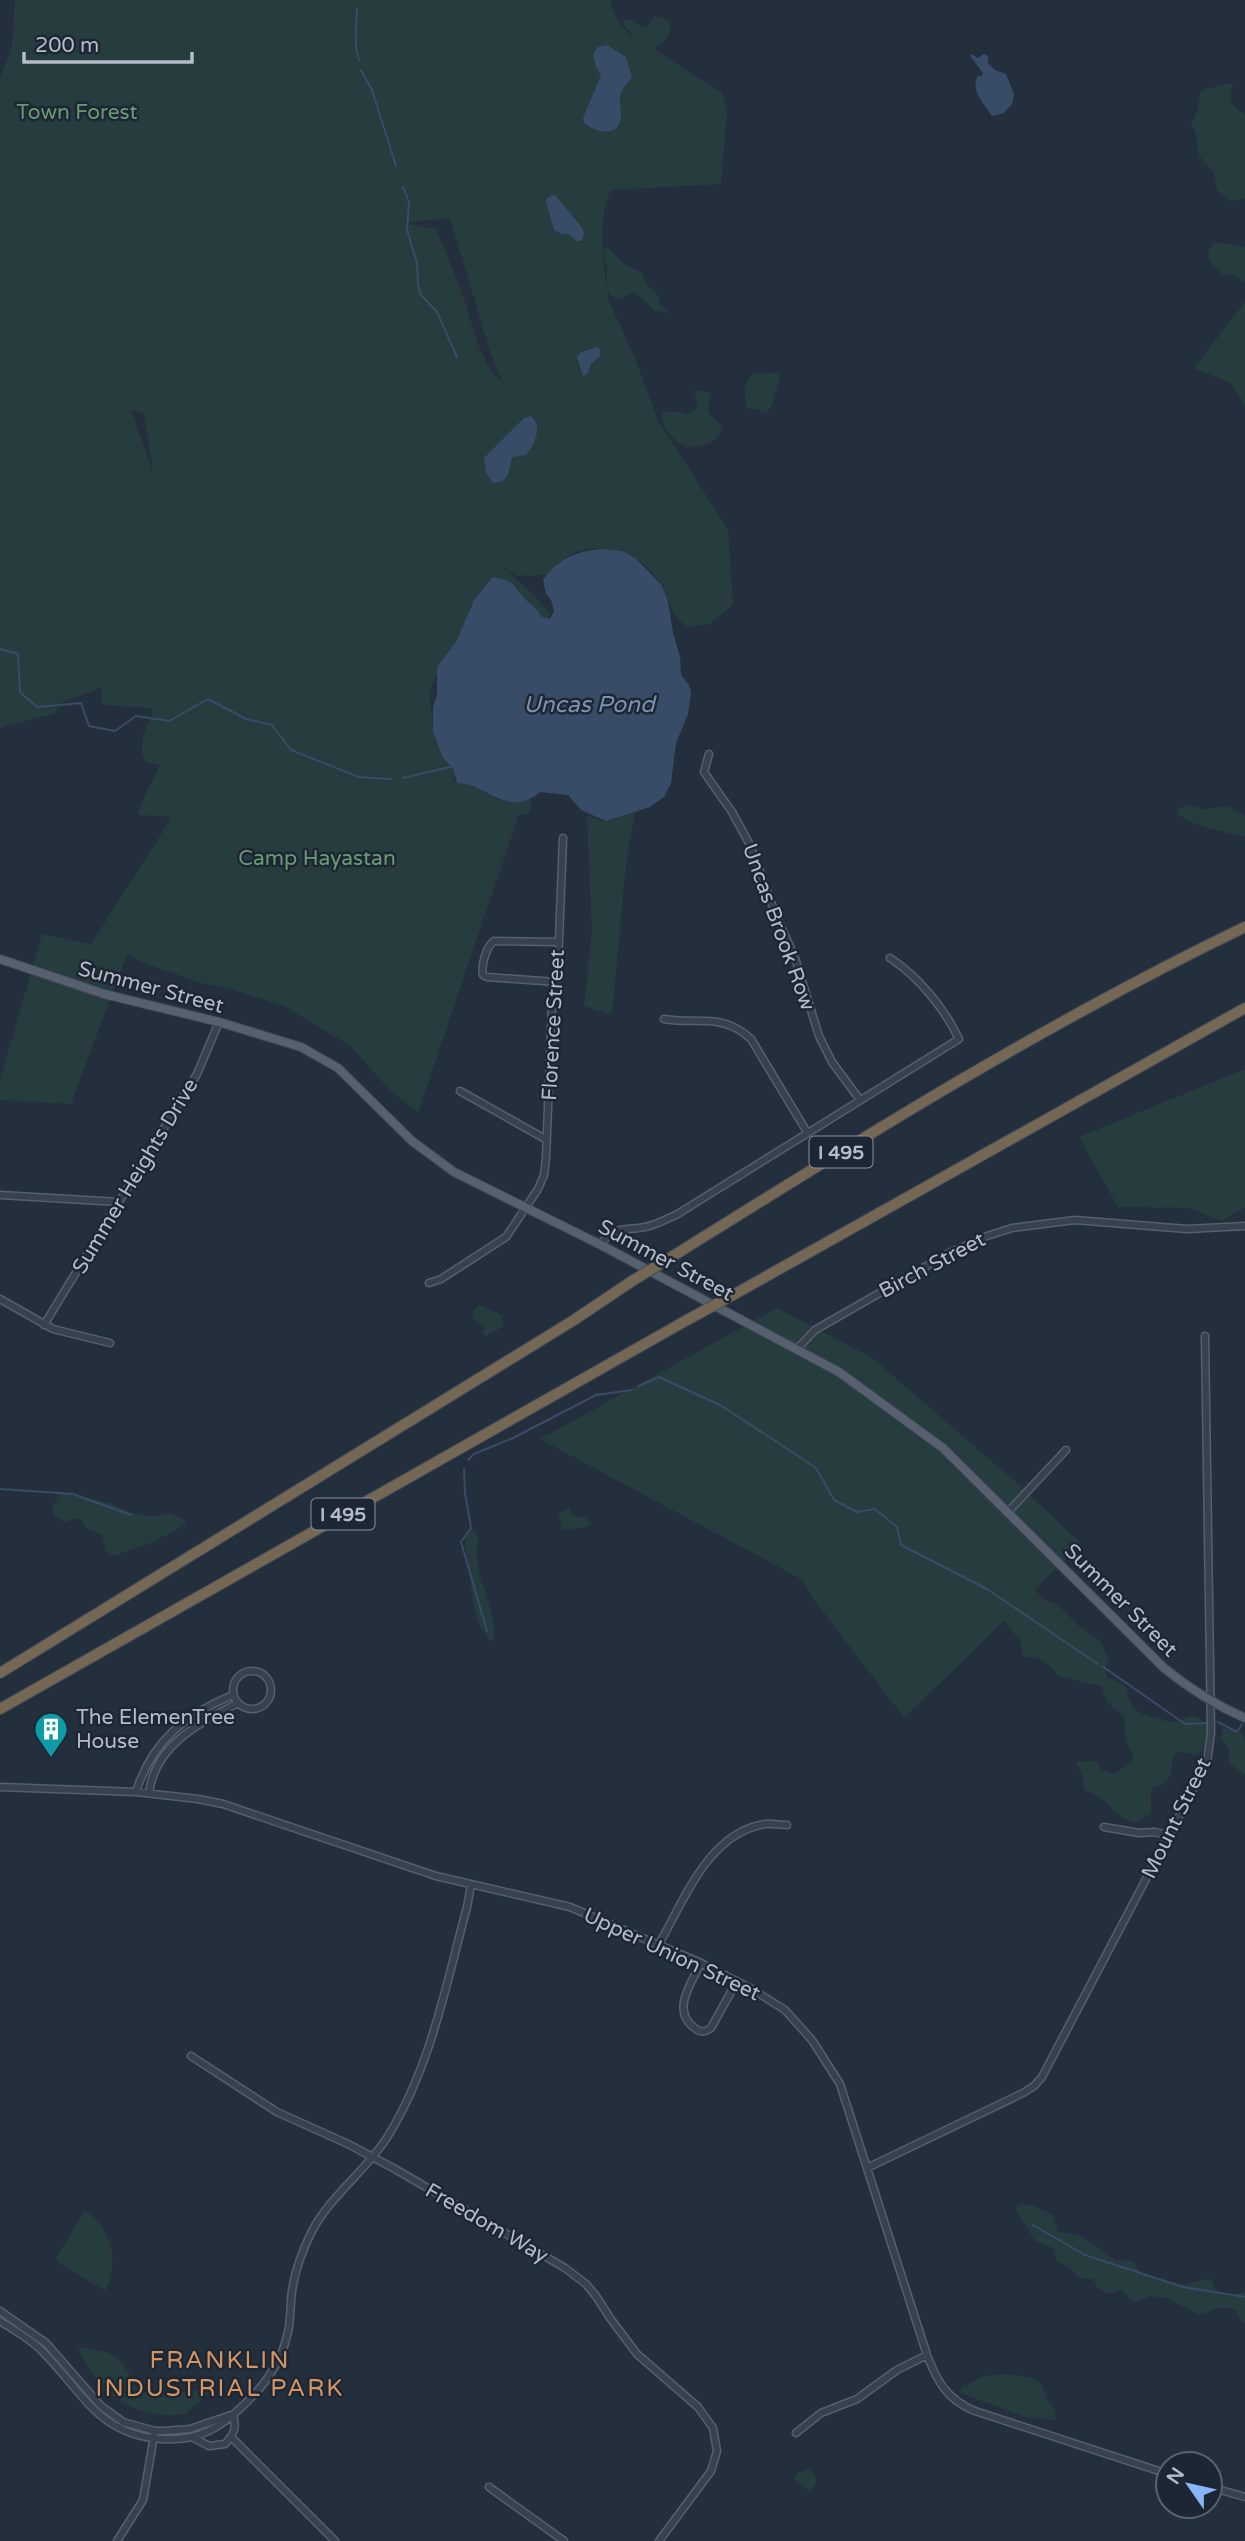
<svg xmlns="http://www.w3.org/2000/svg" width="1245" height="2541" viewBox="0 0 1245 2541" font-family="'Varela Round',sans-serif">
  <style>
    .green { fill: #263c3f; fill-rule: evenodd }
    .water { fill: #394c67 }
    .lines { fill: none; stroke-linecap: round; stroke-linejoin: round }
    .stream { stroke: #394c67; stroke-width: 2 }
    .minor-casing { stroke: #565f6c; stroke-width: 9 }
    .major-casing { stroke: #414a57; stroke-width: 10 }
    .highway-casing { stroke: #434c59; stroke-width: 12 }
    .minor { stroke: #38414e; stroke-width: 6 }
    .major { stroke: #56606e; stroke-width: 8 }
    .highway { stroke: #746855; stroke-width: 10 }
    .highway-bridge-casing { stroke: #434c59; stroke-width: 12; stroke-linecap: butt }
    .highway-bridge { stroke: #746855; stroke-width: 10 }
    .labels { text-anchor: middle; stroke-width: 5; stroke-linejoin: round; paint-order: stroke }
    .shield { fill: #1d2633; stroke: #878f9c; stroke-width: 2 }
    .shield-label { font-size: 19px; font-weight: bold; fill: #b4bcc9 }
    .park-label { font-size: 21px; fill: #6b9a76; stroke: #1d2633 }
    .street-label { font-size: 21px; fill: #b4bcc9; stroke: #1d2633 }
    .poi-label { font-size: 21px; fill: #b4bcc9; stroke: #1d2633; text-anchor: start }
    .water-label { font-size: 23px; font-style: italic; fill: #7c92b1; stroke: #1d2633 }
    .quarter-label { font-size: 24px; letter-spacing: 2px; fill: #d59563; stroke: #1d2633 }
  </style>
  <rect width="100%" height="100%" fill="#242f3e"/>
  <path class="green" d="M15,0h596c1,16 12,30 25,38l-13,-13 1,-5h6l13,8 4,-1 8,-11c27,3 13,26 -1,33l68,44 5,19 -6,72 -110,6c-14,28 -8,67 -4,98v-22l-4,-13 3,-6c13,10 19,20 35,25l7,14 8,6 4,12 10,9 -15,-2 -21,-19 -15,7 -8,-3 -4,-7 2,12 28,62 21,58 70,108 5,75 -23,20 -22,3c-19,-11 -18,-29 -28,-45 -18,-28 -58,-42 -88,-28 -11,6 -17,13 -25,21l-30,1 -15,-10 35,32 13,17 -6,9 -56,-40 -14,16 -18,42 -15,21 -12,31 6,45 8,19 10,10 2,14 17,3 29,16 24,-4 5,4 2,7 -4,6 -9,1 -101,297 -25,-19 -43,-47 -66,-40 -57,-18 -22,-4 -62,-21 -16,-9 -56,150 -71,-4v-20l42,-146 49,10 81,-127 -34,-2c5,-21 15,-32 22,-51l-12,-1 -6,-8 1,-20 9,-19v-8l-47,-3 -3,-1 -1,-16 -41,15 -5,10 -55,15v-648l12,-34zM450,218l41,137 12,28c-25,-22 -29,-57 -40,-87 -8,-23 -18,-45 -27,-67l-33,-6zM131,410l13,4 9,55h-1z
    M1230,83l3,3c-5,15 -1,21 12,28v85l-15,2 -13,-11 -3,-18 -15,-16 -3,-21 -5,-11 7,-15 2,-16 6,-4z
    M1217,242l28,5v35l-12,-8 -9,1c-12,-10 -25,-21 -7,-33z
    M1245,302v104l-13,-22 -38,-16z
    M775,373l5,2c-1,5 -8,33 -11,35 -1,2 -4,2 -6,3l-3,-3 -13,-2c-3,-15 -5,-22 6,-34z
    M698,390l13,3 -3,18 6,8 9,8c-5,16 -20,19 -35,21 -15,-10 -26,-16 -26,-35l16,-2 10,3 6,-4 4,-6 -4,-13z
    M1189,805l13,4 26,-3 17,10v21c-22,-6 -50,-9 -68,-24l2,-5z
    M636,808l-10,56 -14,151 -28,-9 8,-77 -5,-113c25,9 27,4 49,-8z
    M1245,1069v138l-24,14 -33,-13 -70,-1 -39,-70z
    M480,1305l21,10v4l3,3 -2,5 -16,9 -3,-3 2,-5 -12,-10v-7z
    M777,1308l94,49 145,125 65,62 -46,46 9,9 14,6 21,21 21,15 9,17c-11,23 3,18 17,29 5,20 7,25 27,30 6,1 11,4 16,5 17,2 21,-18 40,6l-6,23 -8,4 -14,-3 -6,2c-4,8 -2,14 -5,22 -8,19 -24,-4 -18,37l-16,10c-24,-6 -26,-25 -52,-33l-1,-12 -7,-16 20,-1 5,8 13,5c33,-20 15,-15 11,-39 -1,-5 0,-12 0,-17l-18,-16 -6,-17c-14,0 -26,-7 -41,-8 -15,-14 -14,-20 -37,-20l-3,-17 -16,-19 -100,97 -91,-120 -10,-18 -263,-141z
    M59,1493l51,10 20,9 23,5 17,-4 15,7v5l-32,17 -39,14 -8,-5 -4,-16 -16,-7 -4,-8 -8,-1 -9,3 -10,-6 -3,-6z
    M569,1508l3,7 14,3 5,5 -5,4 -23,3 -5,-16z
    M472,1529l7,8c-1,7 -3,15 -2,22 3,29 19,50 17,81l-3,1c-20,-19 -18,-48 -22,-73 -2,-12 -5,-21 -4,-33z
    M1223,1728l19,5 3,9v33l-16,-12v-15c-8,-6 -9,-10 -6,-20z
    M1022,2204l10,1 21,10 5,17 22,3 35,25 18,1 8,13c13,2 28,8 41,10 9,1 19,-5 29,-5 7,20 16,17 34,13v31l-5,-3 -4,-10c-16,-7 -23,2 -38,4l-32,-16 -16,-2 -15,6 -5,-3 -8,-10 -13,5 -11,-6 -5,-9 -14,-1 -10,-11 -12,-6 -4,-13 -18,-7 -19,-30 1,-6z
    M85,2210c27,19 35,52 20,81l-47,-29 -2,-4z
    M82,2347c25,6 30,1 46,25 4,6 4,14 12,18 20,11 49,-2 72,1l-27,23c-50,7 -87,-21 -107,-65z
    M1009,2374l23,4 10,7 5,15 8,9 1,11 -30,-3 -66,-24 2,-6 22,-11z
    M811,2468l6,12 -6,12 -17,-13 3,-6z"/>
  <path class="water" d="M607,45l19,12 6,21c-5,6 -10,10 -12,19 -1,6 1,10 1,16 1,24 -22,21 -36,11l-2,-6 18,-43 -5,-8 -3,-13 5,-7z
    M971,54l7,4 6,-4 4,2v7l7,7 11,4 8,20 -2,10 -8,9 -12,3c-9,-13 -22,-26 -14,-41l3,2 2,-4 -13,-17z
    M552,195l4,1 27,33 1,6 -3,6h-4l-9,-7h-7l-7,-4 -8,-28 1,-4z
    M598,347l2,3v6l-9,8 -3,9 -5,3 -6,-19 4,-5z
    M531,416c12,10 4,28 -5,39l-14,2c-3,13 -2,26 -19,26l-7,-10 -2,-15 40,-40z
    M602,549l20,2 13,7 26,26 7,17 5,32 7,24 1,18 8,10 2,8 -3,21 -12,29 -5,40 -7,14 -14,10 -44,14 -25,-11 -13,-15 -28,-3c-24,21 -43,5 -67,-6 -6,-3 -10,-1 -16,-3l-4,-15 -10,-10 -10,-26v-25l4,-12v-28l19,-25 18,-42 19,-23c25,5 18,8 33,23 7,6 11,9 16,17l8,2 4,-8 -3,-11 -5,-6 -3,-14c15,-21 33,-29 59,-31z"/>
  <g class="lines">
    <path class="stream" d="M357,8c0,17 -4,37 2,52
      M361,70l11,20 24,76
      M403,187l6,15 -2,28 10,33 1,22 3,10 16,17 20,45
      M0,649l18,5 2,38 17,15 44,-4 8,23 26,5 21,-15 33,5 39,-22 38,20 26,6 19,25 68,27 32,2
      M403,778l51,-12
      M639,1386l20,-9 63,29 94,62 18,32 23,12 18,-3 22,18 4,18 86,44 111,75
      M468,1460l6,-6 39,-16 83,-43 36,-5
      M464,1469l1,24 6,35 -10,14 26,89
      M0,1489l73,5 58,21
      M1102,1666l83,58 21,-1
      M1218,1722l19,10 5,-8
      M1033,2225l52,30 98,32 62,10"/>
    <defs>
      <path id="minor" d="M709,754l-5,18 28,40 18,33 26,70 19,43 24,78 13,26 28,38
        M556,982l-69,-5 -4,-2c-2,-10 3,-28 11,-34l64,1
        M664,1019c34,6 58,-7 87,20l56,93
        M460,1091l87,49
        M0,1195l119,7
        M601,1245c11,-20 24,-14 44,-18 11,-2 21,-8 31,-12l283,-176c-15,-31 -40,-62 -69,-81
        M429,1283l12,-4 65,-42 32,-48 6,-14 2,-17 6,-152 6,-40 5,-128
        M0,1299l53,30 57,14
        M44,1325l153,-251 22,-52
        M797,1349l18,-19 136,-78 36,-16 25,-8 63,-8 112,9 58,-3
        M1008,1512l58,-62
        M233 1690a19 19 0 1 1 38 0a19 19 0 1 1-38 0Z
        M0,1787l136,5 62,7 25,5 213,72 134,31 131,56 49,25 35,22 27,30 28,44 87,271c10,26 20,45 48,56l193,63
        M136,1792c16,-51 49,-77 97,-97
        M149,1793c6,-48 49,-69 89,-90
        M1104,1827l35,6 16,-1 15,4
        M659,1944c25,-43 49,-111 106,-120 6,-1 15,1 22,1
        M701,1963c-10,21 -31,48 -5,66 6,4 9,3 15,-1l26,-47
        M191,2056l86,56 71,32 47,25 170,99 21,16 10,12 14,22 27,36 61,53 15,21 4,23 -6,20 -52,70
        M867,2168l156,-75 11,-7 8,-9 165,-314 4,-30 -6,-397
        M0,2311l46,32 55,63 22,16 32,9h9l26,-2 41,-14
        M0,2321c15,10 31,18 43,31 40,40 55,83 119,87 28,2 50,-6 72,-25 25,-22 47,-47 54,-82 3,-13 2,-27 4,-41 3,-21 11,-42 20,-60 19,-36 55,-61 76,-95 43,-70 58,-151 79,-229l4,-22
        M796,2433l25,-20 36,-14 40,-29 30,-15
        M192,2437l17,9 16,-2c9,-10 12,-16 8,-29
        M231,2437l104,104
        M489,2487l75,54
        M1210,2487l35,10
        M117,2541l26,-41 11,-64"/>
      <path id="major" d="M0,959l104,35 115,28 82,25 37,21 74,73 42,31 147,73 238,127 104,76 221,220c26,21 51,37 81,50"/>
      <path id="highway" d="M665,1261c189,-118 378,-237 580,-334
        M733,1295l512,-287
        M0,1673l574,-353 58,-39
        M0,1709l687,-389"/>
    </defs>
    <use href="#minor" class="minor-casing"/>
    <use href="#major" class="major-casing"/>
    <use href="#highway" class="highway-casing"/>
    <use href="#minor" class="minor"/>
    <use href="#major" class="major"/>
    <use href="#highway" class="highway"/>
    <defs>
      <path id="highway-bridge" d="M632,1281l33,-20
        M687,1320l46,-25"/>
    </defs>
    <use href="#highway-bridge" class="highway-bridge-casing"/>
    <use href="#highway-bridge" class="highway-bridge"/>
  </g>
  <defs>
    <symbol id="building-pin" viewBox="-11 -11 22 30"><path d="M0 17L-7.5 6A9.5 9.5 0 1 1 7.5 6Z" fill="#0f9aa8" stroke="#1d2633"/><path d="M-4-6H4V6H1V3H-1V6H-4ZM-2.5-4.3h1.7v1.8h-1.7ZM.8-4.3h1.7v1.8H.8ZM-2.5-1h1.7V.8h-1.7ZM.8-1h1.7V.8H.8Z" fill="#fff"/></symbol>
  </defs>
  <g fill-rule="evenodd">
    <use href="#building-pin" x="32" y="1710" width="38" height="52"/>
  </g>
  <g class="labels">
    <g class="shield">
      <rect x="809.5" y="1136.5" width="63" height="31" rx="5"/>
      <rect x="311.5" y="1498.5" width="63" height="31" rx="5"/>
    </g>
    <g class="shield-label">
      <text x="841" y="1159">I 495</text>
      <text x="343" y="1521">I 495</text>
    </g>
    <g class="park-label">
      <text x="77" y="119">Town Forest</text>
      <text x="317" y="865">Camp Hayastan</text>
    </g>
    <g class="street-label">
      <text transform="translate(779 927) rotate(70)" y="7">Uncas Brook Row</text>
      <text transform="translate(151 987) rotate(15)" y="7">Summer Street</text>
      <text transform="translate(553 1025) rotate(-87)" y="7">Florence Street</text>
      <text transform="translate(135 1176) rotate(-59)" y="7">Summer Heights Drive</text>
      <text transform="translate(666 1260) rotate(28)" y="7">Summer Street</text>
      <text transform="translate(932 1265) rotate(-28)" y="7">Birch Street</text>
      <text transform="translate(1121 1600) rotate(45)" y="7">Summer Street</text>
      <text transform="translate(1176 1818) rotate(-64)" y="7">Mount Street</text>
      <text transform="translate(672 1954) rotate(25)" y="7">Upper Union Street</text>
      <text transform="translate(487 2223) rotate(30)" y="7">Freedom Way</text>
    </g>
    <g class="poi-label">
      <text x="76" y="1724">The ElemenTree<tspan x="76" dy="24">House</tspan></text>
    </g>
    <g class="water-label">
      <text x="589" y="712">Uncas Pond</text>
    </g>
    <g class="quarter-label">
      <text x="220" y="2368">FRANKLIN<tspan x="220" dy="28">INDUSTRIAL PARK</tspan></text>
    </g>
  </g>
  <g transform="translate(1189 2485) rotate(304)"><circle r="33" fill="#1d2633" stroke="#59626f" stroke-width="2"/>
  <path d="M0-5L12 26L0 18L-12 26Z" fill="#8ab4f8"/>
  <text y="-10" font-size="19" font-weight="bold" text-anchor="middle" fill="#b4bcc9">N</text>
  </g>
  <path d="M24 52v10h168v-10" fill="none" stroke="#b4bcc9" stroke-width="3.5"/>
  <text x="35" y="52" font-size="21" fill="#b4bcc9" stroke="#1d2633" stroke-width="5" paint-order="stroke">200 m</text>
</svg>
